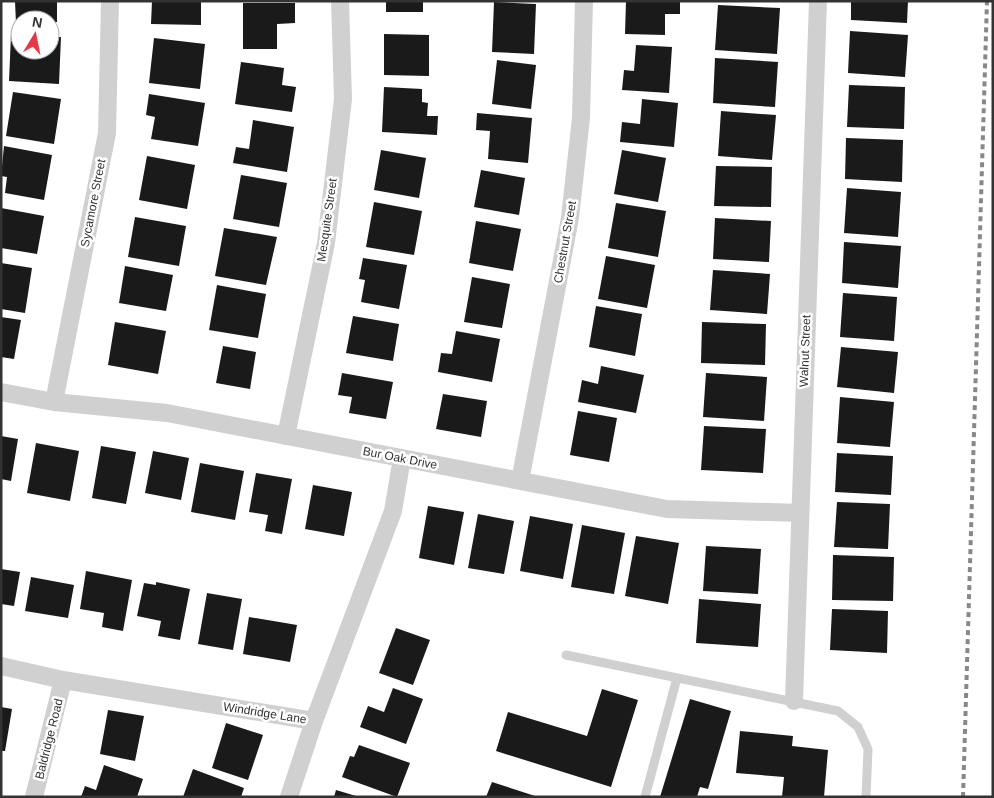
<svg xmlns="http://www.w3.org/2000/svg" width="994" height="798" viewBox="0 0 994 798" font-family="Arial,sans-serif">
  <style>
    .building { fill: #1a1a1a }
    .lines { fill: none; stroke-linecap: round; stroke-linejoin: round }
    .service { stroke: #d0d0d0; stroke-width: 9 }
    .minor { stroke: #d0d0d0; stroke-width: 18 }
    .rail { stroke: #888; stroke-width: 4; stroke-dasharray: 5 4; stroke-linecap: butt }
    .labels { text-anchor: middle; stroke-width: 5; stroke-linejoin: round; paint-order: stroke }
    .street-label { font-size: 12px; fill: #333; stroke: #fff }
  </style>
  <rect width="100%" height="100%" fill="#fff"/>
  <path class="building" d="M15,1h42v21l-7,1v-3h-30v4h-4z
    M152,1h49v24l-50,-1z
    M386,1h37v11h-37z
    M626,1h54v13h-15v21l-40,-1z
    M851,1h57l-1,22 -56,-3z
    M494,2l42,2 -2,50 -42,-2z
    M243,3h52v20l-18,1v25h-34z
    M718,5l62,3 -3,46 -62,-4z
    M850,31l58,4 -3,42 -57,-4z
    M384,34l45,1v41l-45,-1z
    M11,35h9v15h30v-13h11l-2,47 -50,-3z
    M154,38l51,6 -5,45 -51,-6z
    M636,45l36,2 -3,46 -47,-3 2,-20 10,1z
    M715,58l63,4 -3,45 -62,-4z
    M497,60l39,5 -5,44 -39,-5z
    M241,62l43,6 -2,17 14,2 -4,25 -57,-8z
    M849,85l56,2 -1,42 -57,-2z
    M384,87l38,2v13l6,1 -1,13h11l-1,19 -55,-3z
    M13,92l48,7 -7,45 -48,-8z
    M149,94l56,9 -7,43 -47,-7 4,-22 -9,-2z
    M642,99l36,4 -4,44 -54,-5 2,-20 18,2z
    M721,111l55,4 -4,45 -54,-4z
    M477,113l55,5 -4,45 -40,-4 2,-28 -14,-1z
    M253,120l41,7 -7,45 -54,-9 3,-16 13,2z
    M846,138l57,2 -1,42 -57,-3z
    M4,146l48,9 -8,45 -39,-7 2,-16 -6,-1z
    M381,150l45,8 -7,40 -45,-8z
    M622,150l44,8 -8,44 -44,-8z
    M147,156l48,9 -8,44 -48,-9z
    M716,166l56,1 -1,40 -57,-1z
    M481,170l44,8 -6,37 -45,-8z
    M241,175l46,8 -8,44 -46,-8z
    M847,188l54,4 -3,45 -54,-4z
    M374,202l48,9 -8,44 -48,-8z
    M616,203l50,8 -8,46 -50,-9z
    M1,208l43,8 -7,38 -36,-6z
    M135,217l51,9 -7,40 -51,-9z
    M715,218l56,3 -2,41 -56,-3z
    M476,221l45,8 -8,42 -44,-8z
    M224,228l53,9 -11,48 -51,-9z
    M844,242l57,4 -3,42 -56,-5z
    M606,256l49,9 -8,43 -49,-9z
    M363,258l44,7 -8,44 -38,-7 4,-22 -6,-1z
    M1,263l31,5 -7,45 -24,-4z
    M125,266l48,9 -7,36 -47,-8z
    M713,270l57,4 -3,40 -57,-4z
    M472,277l38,7 -8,44 -38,-6z
    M217,285l49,9 -8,44 -49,-8z
    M843,293l54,4 -3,44 -54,-4z
    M596,306l46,8 -7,42 -46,-9z
    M353,316l46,8 -6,37 -47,-8z
    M1,317l20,3 -7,39 -13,-2z
    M115,322l51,9 -8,43 -50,-9z
    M702,322l64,2 -1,41 -64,-2z
    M456,331l44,8 -8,43 -54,-10 3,-19 11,1z
    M223,346l33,6 -6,37 -34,-6z
    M841,347l57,5 -4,41 -57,-6z
    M601,366l43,9 -8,38 -58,-11 4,-22 16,4z
    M342,373l51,9 -7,37 -37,-6 3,-16 -14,-2z
    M706,373l61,4 -3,44 -61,-4z
    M443,394l44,7 -6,36 -45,-8z
    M840,397l54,5 -4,45 -53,-4z
    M578,411l39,7 -8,44 -39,-7z
    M704,426l62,3 -3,44 -62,-3z
    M1,436l17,3 -7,42 -10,-2z
    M36,443l43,8 -9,50 -43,-8z
    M101,446l35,6 -10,52 -34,-6z
    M153,451l36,7 -8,42 -36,-7z
    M837,453l56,3 -2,39 -56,-3z
    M200,463l44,8 -9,49 -44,-8z
    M256,473l36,6 -10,55 -17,-3 3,-16 -19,-3z
    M313,485l39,7 -8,44 -39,-7z
    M837,502l53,2 -2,45 -54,-2z
    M428,506l36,6 -10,53 -35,-7z
    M478,514l36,7 -10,53 -36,-6z
    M530,516l43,8 -10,55 -43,-8z
    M582,525l43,8 -11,61 -43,-7z
    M636,536l43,7 -11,61 -43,-8z
    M706,546l55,3 -3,45 -55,-3z
    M833,555l61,2 -1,44 -61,-1z
    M1,569l19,3 -6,34 -13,-2z
    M86,571l46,9 -9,51 -21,-4 2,-14 -24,-4z
    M31,577l43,8 -6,33 -43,-7z
    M156,582l34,7 -10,51 -22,-4 3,-15 -24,-5 7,-33 12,2z
    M207,593l35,6 -9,51 -35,-6z
    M699,599l62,5 -3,43 -62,-4z
    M832,609l56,2 -1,42 -57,-3z
    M249,617l48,8 -7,37 -47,-8z
    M396,628l34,12 -17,45 -34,-12z
    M393,688l30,11 -17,45 -46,-17 8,-21 16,6z
    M602,689l36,11 -27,87 -115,-36 12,-39 79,24z
    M690,699l41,12 -23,78 -8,-2 -3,10h-37z
    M1,707l11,2 -7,42h-4z
    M108,710l36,6 -9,45 -35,-7z
    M226,723l37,12 -15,45 -36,-12z
    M740,731l53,5 -1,10 36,4 -4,47h-42l2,-20 -48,-4z
    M359,745l51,18 -13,34 -55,-20 8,-21 4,1z
    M104,765l39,14 -6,18h-56l4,-11 11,4z
    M193,769l51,19 -3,9h-58z
    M492,782l43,14v1h-49z
    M336,790l20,6v1h-22z"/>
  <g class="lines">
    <path class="service" d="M566,655l272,56 20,16 10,22 -2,48
      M645,797l32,-119"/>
    <path class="minor" d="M1,392l53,10 113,11 500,96 133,4
      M54,402l53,-269 3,-132
      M286,436l40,-193 17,-144 -3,-98
      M520,481l50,-263 11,-100 3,-117
      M1,666l62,14 251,41
      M794,701l24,-700
      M34,797l29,-117
      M289,797l25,-76 79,-210 9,-53"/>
    <path class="rail" d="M963,797l24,-796"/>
  </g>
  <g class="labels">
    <g class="street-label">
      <text transform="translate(93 203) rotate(-79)" y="4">Sycamore Street</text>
      <text transform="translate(327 220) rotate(-82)" y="4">Mesquite Street</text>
      <text transform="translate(565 242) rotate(-80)" y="4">Chestnut Street</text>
      <text transform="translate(805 351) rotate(-88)" y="4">Walnut Street</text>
      <text transform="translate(400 458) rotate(11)" y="4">Bur Oak Drive</text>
      <text transform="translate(265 713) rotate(9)" y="4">Windridge Lane</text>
      <text transform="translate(49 739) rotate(-76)" y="4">Baldridge Road</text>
    </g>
  </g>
  <rect width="994" height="798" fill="none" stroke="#333333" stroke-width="5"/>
  <g transform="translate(35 35) rotate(10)"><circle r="24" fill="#ffffff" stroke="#adadad"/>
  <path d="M0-4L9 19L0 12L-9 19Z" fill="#e63946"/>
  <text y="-8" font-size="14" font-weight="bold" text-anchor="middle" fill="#333333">N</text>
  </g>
</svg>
